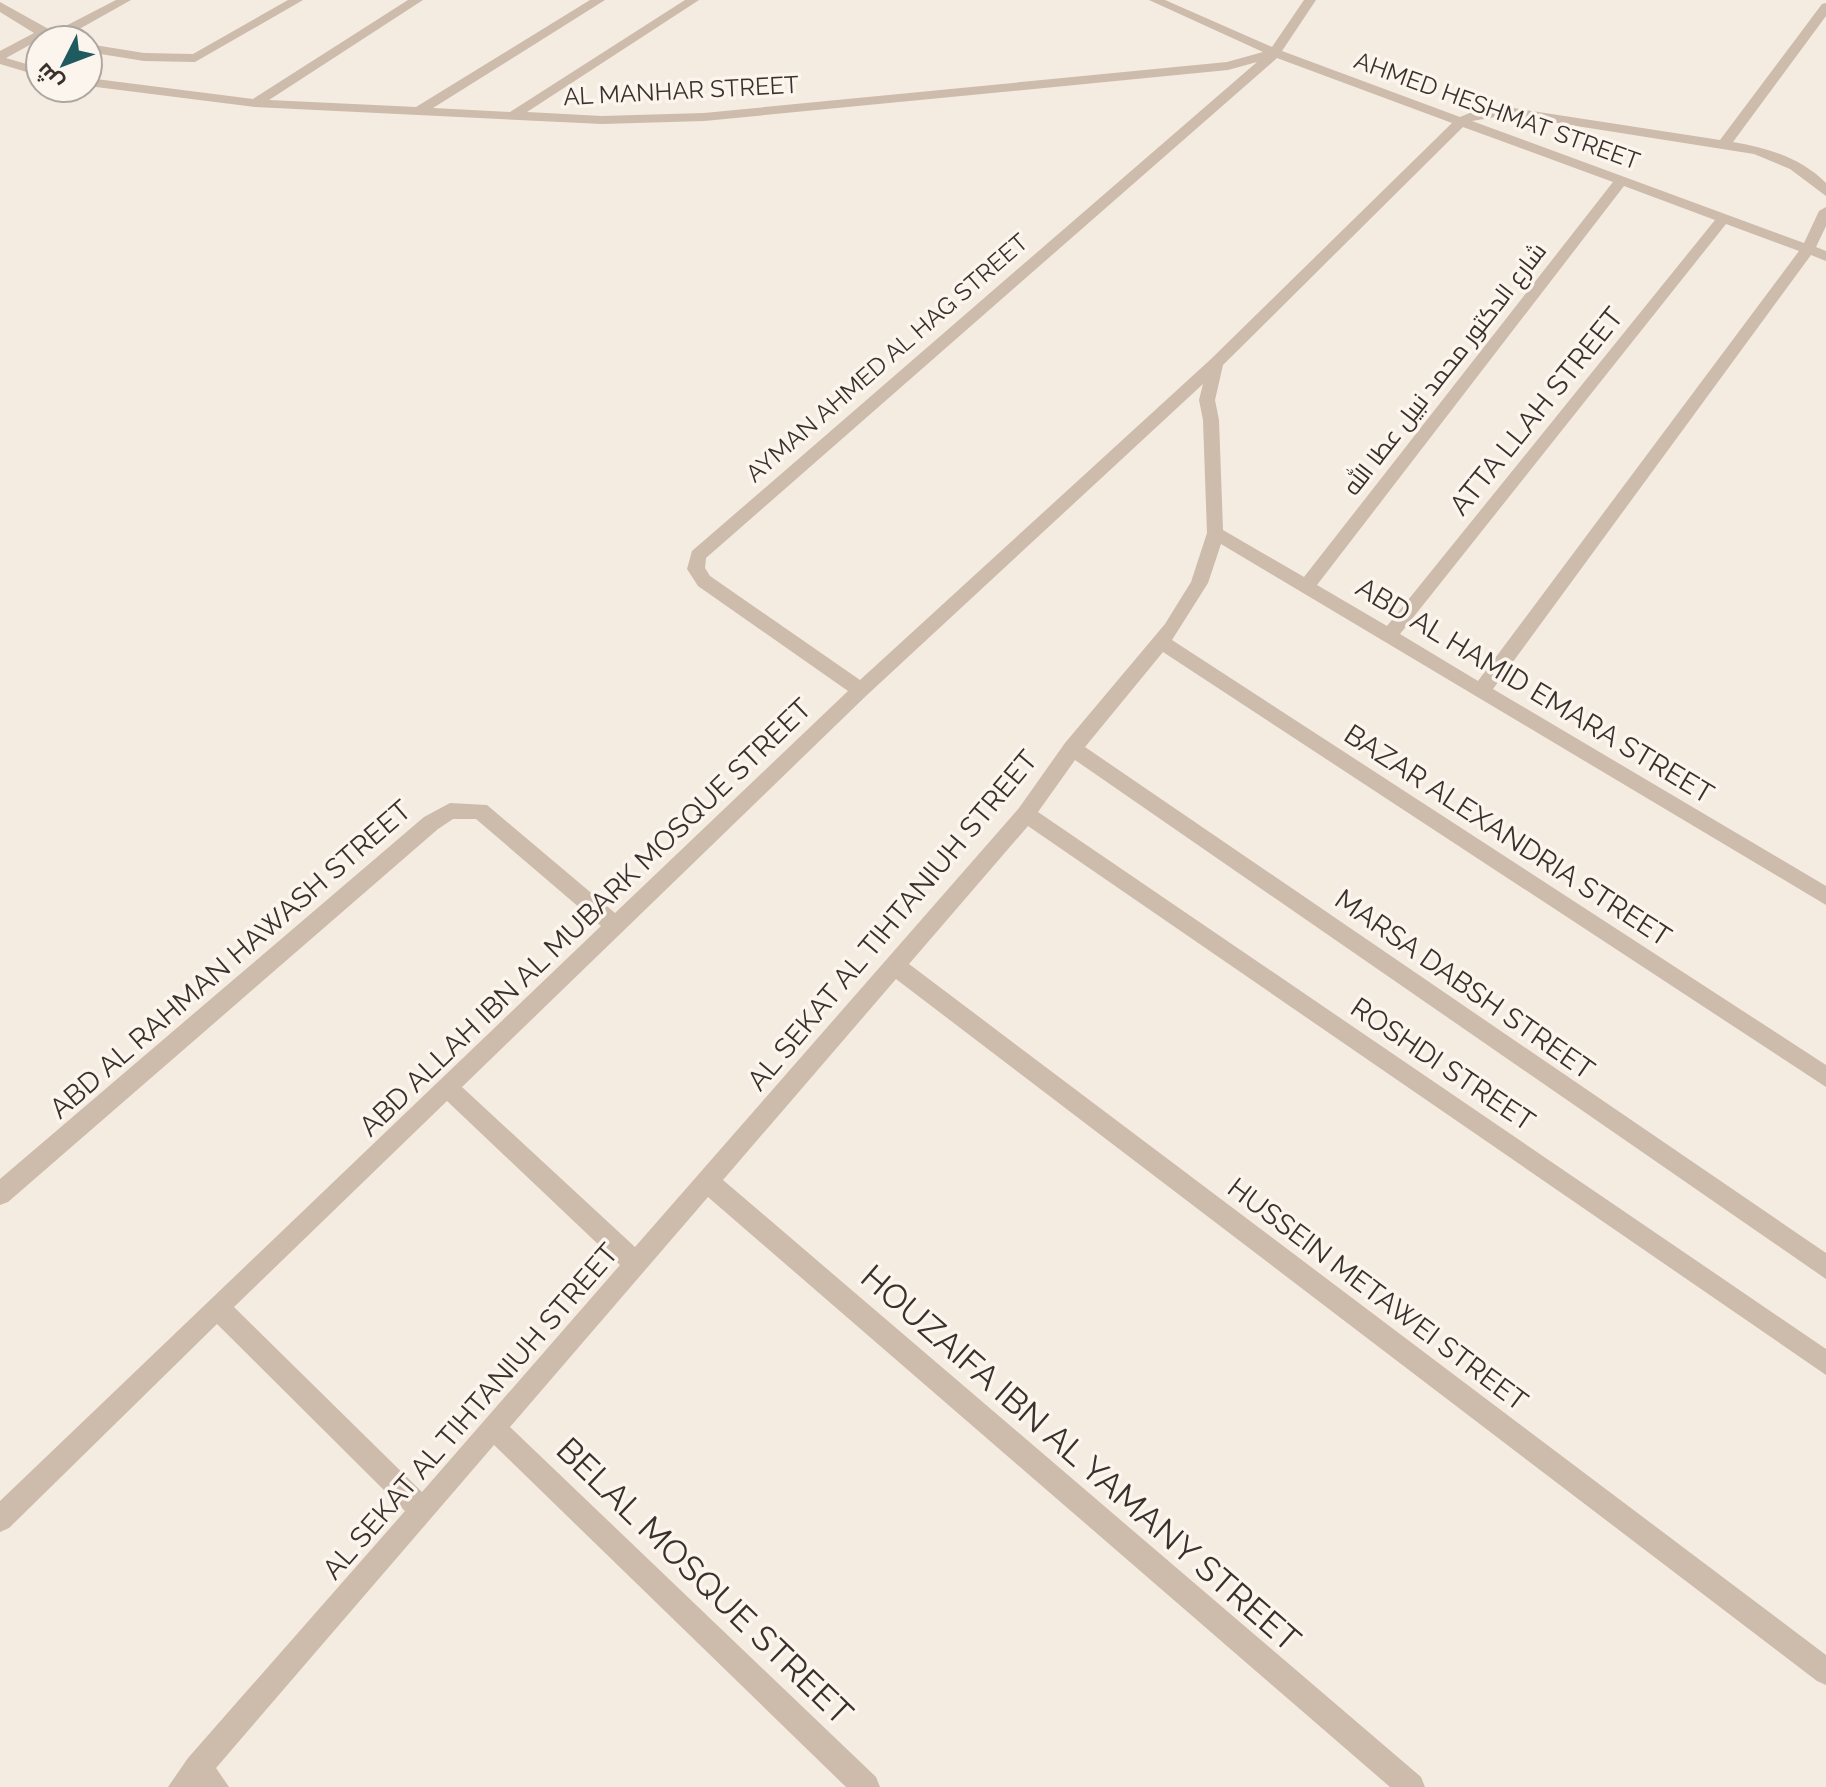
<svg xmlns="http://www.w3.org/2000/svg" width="1826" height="1787" viewBox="0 0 1826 1787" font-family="Raleway,Cairo,sans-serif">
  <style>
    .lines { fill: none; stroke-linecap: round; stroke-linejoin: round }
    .minor { fill: #cdbbac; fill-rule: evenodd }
    .labels { text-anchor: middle; stroke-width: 7; stroke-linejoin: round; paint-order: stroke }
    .far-street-label { font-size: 24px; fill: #3b302b; stroke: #fbf5ee }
    .street-label { font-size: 28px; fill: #3b302b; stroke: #fbf5ee }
    .near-street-label { font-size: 34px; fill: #3b302b; stroke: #fbf5ee }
  </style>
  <rect width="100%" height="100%" fill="#f4ebe1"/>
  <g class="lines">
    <path class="minor" d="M116,0h15l-66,37 3,3 -24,-3 -38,21 34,10v8l-40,-12v-13l34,-18 -34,-21v-10l54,30z
      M288,0h15l-108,62 -51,-1 -56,-9v-8l56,9 49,1z
      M408,0h15l-154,100 147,7 174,-107h15l-172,108 77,4 175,-112h14l-172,112 75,4 102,-3 523,-51 36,-10 -114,-52h16l107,47 32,-47h12l-34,51 178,66 17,-7 30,-3 213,33 102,-136 4,-1v13l-93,126c35,6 68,16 93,41v13l-36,-27 -36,-15 -247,-39 -35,6 332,122 15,-32 7,-4v19l-10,21 10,4v10l-15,-6 -318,434 333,197v19l-605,-361 -13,39 -36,57 654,425v22l-663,-435 -78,95 741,506v26l-751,-519 -37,52 788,537v26l-798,-549 -119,138 917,691v30l-9,-4 -921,-702 -173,201 698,597 4,10h-35l-682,-590 -198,230 366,350 4,10h-34l-352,-342 -278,323 13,19h-61l20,-29 217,-247 -188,-187 -208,204 -9,4v-31l601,-575 -125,-107h-23l-15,10 -430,373 -8,3v-26l424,-362 26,-14 37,2 128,108 233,-222 -150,-105 -11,-17 5,-18 565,-489 -29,8 -524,51 -102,3 -347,-17 -167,-21v-8l165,21zM1277,58l175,65 -241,236 -351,321 -150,-104 -5,-8 1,-10zM1463,127l150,55 -309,395 -81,-47 -4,-110 -4,-20 8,-35zM1624,186l91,34 -328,406 -70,-41zM1726,224l73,27 -321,430 -78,-47zM1203,384l-4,16 4,20 4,113 -16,49 -26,42 -100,119 -46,65 -384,439 -173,-160 405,-392zM447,1101l173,164 -198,227 -188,-185z"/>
  </g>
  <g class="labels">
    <g class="far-street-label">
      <text transform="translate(681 91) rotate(-3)" y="8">AL MANHAR STREET</text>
      <text transform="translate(1497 111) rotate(20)" y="8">AHMED HESHMAT STREET</text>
      <text transform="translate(887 358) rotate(-41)" y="8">AYMAN AHMED AL HAG STREET</text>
      <text transform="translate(1445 369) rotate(-52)" y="8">شارع الدكتور محمد نبيل عطا الله</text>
    </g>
    <g class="street-label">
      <text transform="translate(1536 411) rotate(-51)" y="10">ATTA LLAH STREET</text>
      <text transform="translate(1535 690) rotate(31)" y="10">ABD AL HAMID EMARA STREET</text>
      <text transform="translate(1508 835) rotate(33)" y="10">BAZAR ALEXANDRIA STREET</text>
      <text transform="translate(585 917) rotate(-44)" y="10">ABD ALLAH IBN AL MUBARK MOSQUE STREET</text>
      <text transform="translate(892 920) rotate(-50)" y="10">AL SEKAT AL TIHTANIUH STREET</text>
      <text transform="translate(230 959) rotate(-41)" y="10">ABD AL RAHMAN HAWASH STREET</text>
      <text transform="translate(1465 984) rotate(35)" y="10">MARSA DABSH STREET</text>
      <text transform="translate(1443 1064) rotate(34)" y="10">ROSHDI STREET</text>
      <text transform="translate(1378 1294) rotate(37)" y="10">HUSSEIN METAWEI STREET</text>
      <text transform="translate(470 1411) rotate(-49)" y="10">AL SEKAT AL TIHTANIUH STREET</text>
    </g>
    <g class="near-street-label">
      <text transform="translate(1081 1458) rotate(41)" y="12">HOUZAIFA IBN AL YAMANY STREET</text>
      <text transform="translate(705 1581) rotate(44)" y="12">BELAL MOSQUE STREET</text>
    </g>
  </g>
  <g transform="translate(64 64) rotate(228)"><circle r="38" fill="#fbf5ee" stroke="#aea6a0" stroke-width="2"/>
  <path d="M0-6L14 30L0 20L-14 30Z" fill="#1f5a5e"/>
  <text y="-12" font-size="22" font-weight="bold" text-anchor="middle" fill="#3b302b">ش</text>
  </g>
</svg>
